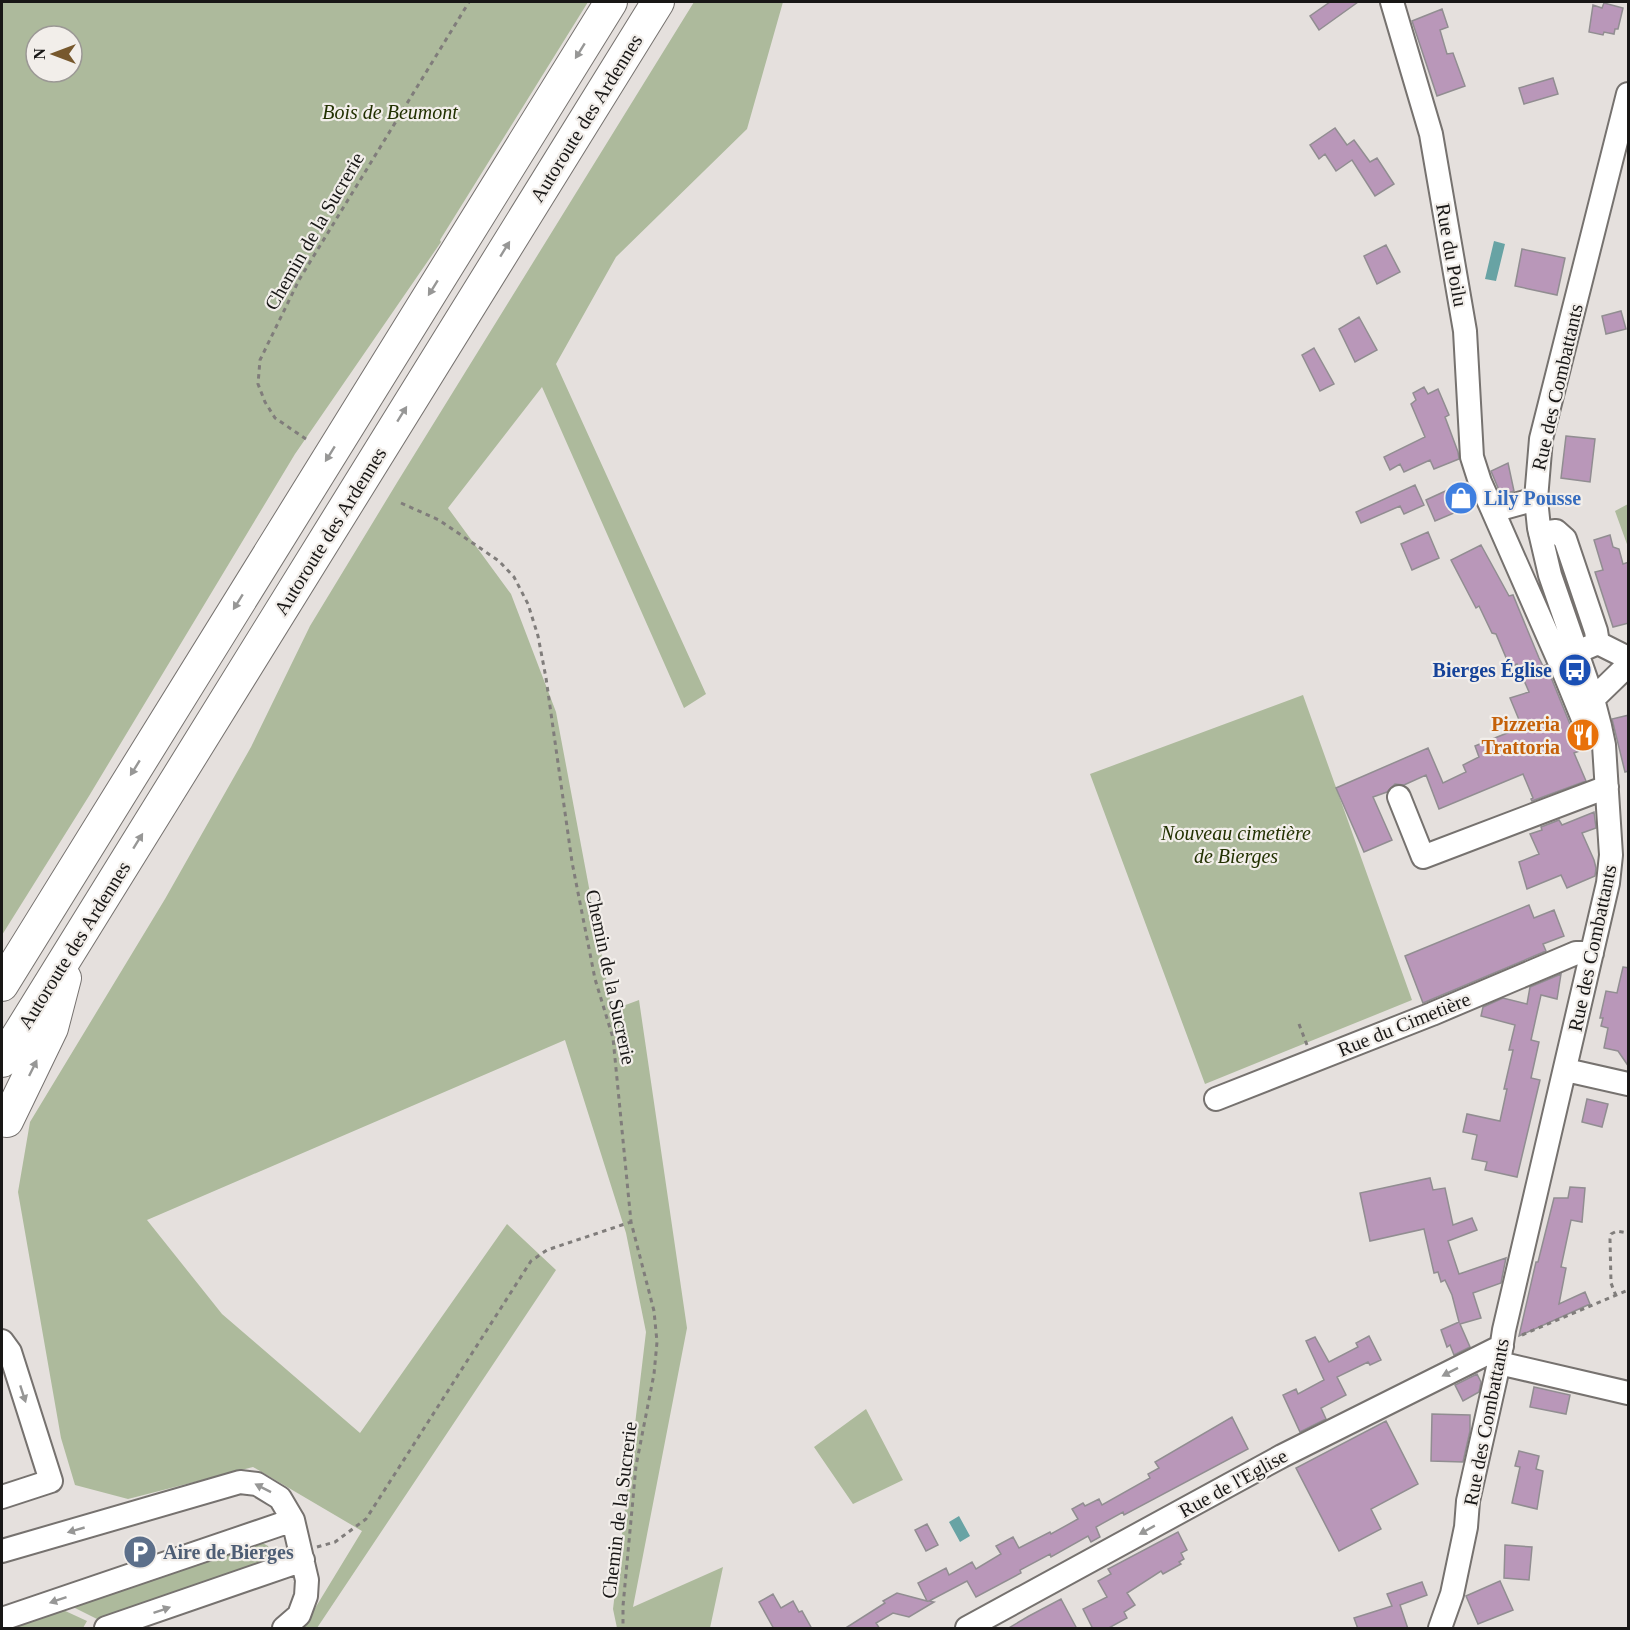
<svg xmlns="http://www.w3.org/2000/svg" width="1630" height="1630" viewBox="0 0 1630 1630" font-family="Georgia,serif">
  <style>
    .green { fill: #adba9c; fill-rule: evenodd }
    .water { fill: #68a3a4 }
    .building { fill: #b997b9; stroke: #918d91; stroke-width: 1.5 }
    .lines { fill: none; stroke-linecap: round; stroke-linejoin: round }
    .minor-casing { stroke: #76726f; stroke-width: 26 }
    .highway-casing { stroke: #76726f; stroke-width: 34 }
    .path { stroke: #807d7b; stroke-width: 3; stroke-dasharray: 4.5 4.5; stroke-linecap: butt }
    .minor { stroke: #fff; stroke-width: 22 }
    .highway { stroke: #fff; stroke-width: 32 }
    .oneway { fill: #979796 }
    .labels { text-anchor: middle; stroke-width: 4.5; stroke-linejoin: round; paint-order: stroke }
    .park-label { font-size: 20px; font-style: italic; fill: #223101; stroke: #f2eeea }
    .street-label { font-size: 20px; fill: #181716; stroke: #f2eeea }
    .shop-label { font-size: 20px; font-weight: bold; fill: #366cbe; stroke: #f2eeea; text-anchor: start }
    .transit-label { font-size: 20px; font-weight: bold; fill: #164399; stroke: #f2eeea; text-anchor: end }
    .food-label { font-size: 20px; font-weight: bold; fill: #c56008; stroke: #f2eeea; text-anchor: end }
    .service-label { font-size: 20px; font-weight: bold; fill: #4e5e75; stroke: #f2eeea; text-anchor: start }
  </style>
  <rect width="100%" height="100%" fill="#e5e0dd"/>
  <path class="green" d="M2,2h586l-148,238 1,2 -146,212 -206,342 -87,139zM36,36h36v36h-36z
    M694,2h89l-36,127 -131,128 -60,107 150,330 -22,14 -142,-321 -94,121 63,86 45,118 56,298 27,-10 48,328 -54,279 90,-40 -13,61h-93l-4,-19 33,-277 -20,-99 -61,-193 -418,180 75,94 138,119 147,-209 49,46 -239,358h-14l59,-97 -109,-64 -125,32 -53,-14 -14,-47 -43,-246 12,-70 135,-223 86,-152 59,-121 88,-145z
    M1628,504v43l-13,-36z
    M1303,695l109,305 -207,84 -115,-310z
    M866,1409l37,71 -50,24 -39,-57z
    M259,1541l9,5 3,10 -4,10 -166,55 -32,-16z
    M61,1609l26,12 -4,7h-81z"/>
  <path class="water" d="M1494,241l11,3 -9,37 -11,-2z
    M959,1516l11,20 -10,6 -11,-20z"/>
  <path class="building" d="M1330,2h28l-39,28 -9,-14z
    M1604,3l19,5 -5,21h-3l-1,5 -10,-2 -1,3 -14,-3 4,-27 9,3z
    M1442,9l6,18 -8,3 7,24 6,-1 12,33 -28,10 -25,-75z
    M1553,78l5,16 -34,10 -5,-16z
    M1335,128l12,17 7,-5 16,22 7,-4 17,26 -19,12 -23,-36 -16,11 -11,-17 -6,5 -9,-14z
    M1386,245l14,27 -23,12 -13,-28z
    M1522,249l43,9 -8,37 -42,-9z
    M1621,311l5,18 -20,5 -4,-18z
    M1359,317l18,33 -22,12 -16,-33z
    M1314,348l20,36 -14,7 -18,-36z
    M1424,387l4,7 10,-5 11,26 -4,2 13,35 1,7 -25,10 -4,-9 -26,12 -4,-8 -10,6 -6,-13 41,-20 -14,-33 5,-4 -3,-7z
    M1566,436l29,3 -5,43 -29,-4z
    M1508,463l6,28 -13,4 -10,-24z
    M1465,482l10,22 -40,17 -9,-21z
    M1415,485l9,20 -20,9 -4,-8 -39,17 -5,-11z
    M1428,532l11,26 -27,12 -11,-26z
    M1610,535l3,12 6,2 4,15 6,-2v61l-16,4 -18,-55 8,-2 -9,-30z
    M1481,545l28,51 4,-1 26,63 4,8 3,-1 24,59 12,10 3,7 -6,2 3,7 -8,3 12,28 -54,20 -1,-2 2,-1 -10,-24 -84,35 -13,-34 -22,10 -9,-1 -8,8 -14,5 19,43 -28,12 -28,-64 92,-40 15,35 23,-11 -3,-7 16,-8 -4,-11 47,-19 -12,-29 19,-6 -12,-28 -7,3 -14,-33 -4,-1 -13,-27 -3,2 -25,-48z
    M1629,715v56l-4,1 -13,-53z
    M1594,812l2,16 -14,5 12,27 2,8 -1,8 -28,12 -6,-13 -34,14 -8,-27 20,-8 -9,-20 12,-4 -1,-3 18,-7 3,5z
    M1529,905l5,13 20,-8 10,26 -21,8 3,7 -123,52 -18,-47z
    M1623,967l6,1v99l-11,-16 -14,-3 4,-20 -7,-2 2,-8h-3l6,-27 11,2z
    M1561,974l-4,25 -16,-4 -10,45 8,2 -8,36 9,2 -23,97 -32,-7 2,-8 -15,-3 5,-24 -14,-3 4,-18 33,7 7,-32h-3l9,-39h-4l6,-25 -34,-9 2,-9 20,-9 24,6 3,-17z
    M1587,1099l21,5 -6,23 -20,-5z
    M1430,1178l3,12 12,-2 8,37 19,-7 5,12 -29,11 11,33 47,-16 -5,25 -28,10 8,25 -21,6 10,23 -16,8 -4,-10 -3,2 -6,-17 18,-8 -7,-27 -7,-15 -4,2 -3,-10 -4,1 -10,-44 -54,12 -10,-48z
    M1570,1187l15,1 -3,34 -11,-2 -10,47 5,1 -7,36 26,-12 5,12 -71,32 17,-74h2l16,-64h14z
    M1369,1336l12,24 -11,5 -2,-3 -31,15 9,18 -25,13 5,11 -26,13 -17,-37 13,-6 2,5 26,-14 -18,-39 9,-4 14,25 29,-15 -2,-4z
    M1477,1374l4,8 -2,10 -16,9 -8,-16z
    M1534,1387l36,8 -4,19 -36,-7z
    M1432,1414l38,1v16l-7,31 -32,-1z
    M1232,1417l16,32 -124,66 -1,-3 -27,15 4,10 -9,5 -3,-6 -37,21 -1,-3 -30,16 1,3 -45,24 -9,-16 -38,20 5,1 -25,15 -16,-4 -17,10 4,6h-36l41,-26 -2,-2 14,-8 30,8 -9,-18 28,-15 3,7 23,-13 4,7 25,-15 -5,-8 17,-9 6,11 31,-16 1,2 27,-15 -6,-10 11,-6 2,3 14,-7 3,6 48,-27 -2,-4 11,-6 -4,-6z
    M1386,1421l32,63 -47,25 10,20 -42,22 -43,-83z
    M1519,1451l20,5 -3,13 7,2 -6,38 -25,-6 8,-36 -5,-1z
    M927,1524l11,21 -12,6 -11,-21z
    M1178,1532l9,18 -6,3 3,6 -5,3 2,2 -18,10 -2,-3 -34,22 8,12 -11,7 3,6 -20,11h-14l-10,-20 24,-12 -9,-16 13,-7 -3,-5z
    M1505,1545l27,2 -3,33 -25,-2z
    M1500,1581l13,29 -35,14 -12,-28z
    M1422,1582l5,13 -27,10 8,24h-50l-4,-11 38,-12 -5,-12z
    M773,1594l8,14 12,-7 6,11 3,-1 10,18h-38l-15,-27z
    M1061,1599l16,30h-70l22,-13z"/>
  <g class="lines">
    <defs>
      <path id="minor" d="M1392,2l39,132 34,197 7,126 8,25 13,29 43,-12
        M1493,511l70,159 20,49 10,6 7,1
        M1540,533l16,-2 9,8 31,92 2,12 -21,9
        M1598,643l30,15
        M1593,699l35,-34
        M1399,797l24,60 184,-70
        M1566,1070l62,14
        M1216,1099l216,-85 144,-61h16
        M2,1341l8,11 41,129 -49,16
        M1499,1363l129,30
        M2,1551l238,-69 17,2 23,14 13,22 14,60 -1,16 -7,19 -15,13
        M2,1619l291,-99
        M106,1628l197,-68
        M967,1628l315,-172 220,-110
        M1440,1628l12,-34 14,-67 2,-26 31,-138 5,-33 104,-447 3,-28 -7,-110 -4,-19 -7,-27 -43,-124 -11,-47 -3,-29 5,-60 87,-345"/>
      <path id="highway" d="M2,985l609,-983
        M2,1061l656,-1059
        M7,1121l45,-93 13,-50"/>
    </defs>
    <use href="#minor" class="minor-casing"/>
    <use href="#highway" class="highway-casing"/>
    <path class="path" d="M306,439l-31,-21 -10,-16 -7,-18 2,-24 39,-80 170,-278
      M401,503l38,17 60,41 15,16 14,27 10,32 8,42 26,184 23,117 18,59 18,184 23,89 3,31 -3,32 -18,92 -13,140v22
      M1299,1024l8,21
      M1616,1296l-5,-13 -1,-44 1,-5 6,-3 11,2
      M1522,1335l106,-45
      M317,1547l18,-5 31,-23 165,-258 16,-11 84,-28"/>
    <use href="#minor" class="minor"/>
    <use href="#highway" class="highway"/>
  </g>
  <defs><path id="oneway-solid" d="M-6-.8H1V-3.2L6.5 0L1 3.2V.8H-6Z" transform="scale(1.5)"/></defs>
  <g class="oneway">
    <use href="#oneway-solid" transform="translate(580 51) rotate(122)"/>
    <use href="#oneway-solid" transform="translate(505 249) rotate(-58)"/>
    <use href="#oneway-solid" transform="translate(433 288) rotate(122)"/>
    <use href="#oneway-solid" transform="translate(402 414) rotate(-58)"/>
    <use href="#oneway-solid" transform="translate(330 454) rotate(122)"/>
    <use href="#oneway-solid" transform="translate(238 602) rotate(122)"/>
    <use href="#oneway-solid" transform="translate(135 768) rotate(122)"/>
    <use href="#oneway-solid" transform="translate(138 841) rotate(-58)"/>
    <use href="#oneway-solid" transform="translate(33 1068) rotate(-64)"/>
    <use href="#oneway-solid" transform="translate(1450 1372) rotate(153)"/>
    <use href="#oneway-solid" transform="translate(23 1394) rotate(72)"/>
    <use href="#oneway-solid" transform="translate(263 1488) rotate(-153)"/>
    <use href="#oneway-solid" transform="translate(76 1530) rotate(164)"/>
    <use href="#oneway-solid" transform="translate(1147 1530) rotate(151)"/>
    <use href="#oneway-solid" transform="translate(58 1600) rotate(161)"/>
    <use href="#oneway-solid" transform="translate(162 1610) rotate(-19)"/>
  </g>
  <defs>
    <symbol id="shop-disc" viewBox="-11 -11 22 22"><circle r="9.5" fill="#3f7fe0" stroke="#f2eeea"/><path d="M-5-2.5h2.3a2.7 3.5 0 0 1 5.4 0H5L5.5 6h-11ZM-1.5-2.5h3a1.5 2.3 0 0 0-3 0Z" fill="#fff"/></symbol>
    <symbol id="bus-disc" viewBox="-11 -11 22 22"><circle r="9.5" fill="#1a4fb4" stroke="#f2eeea"/><path d="M-5-6H5V4H4V6H2V4H-2V6H-4V4H-5ZM-3.5-4V0h7V-4ZM-3.5 1.2v1.5H-2V1.2ZM2 1.2v1.5H3.5V1.2Z" fill="#fff"/></symbol>
    <symbol id="restaurant-disc" viewBox="-11 -11 22 22"><circle r="9.5" fill="#e8710a" stroke="#f2eeea"/><path d="M-5-6h1v4h1v-4h1v4h1v-4h1v5L-1.5 .5V6h-2V.5L-5-1ZM5-6V6H3V1.5H1.5Q1.5-4 5-6Z" fill="#fff"/></symbol>
    <symbol id="parking-disc" viewBox="-11 -11 22 22"><circle r="9.5" fill="#5c6f8a" stroke="#f2eeea"/><path d="M-3.5-5.5H1a3.5 3.5 0 0 1 0 7H-1V5.5H-3.5ZM-1-3.4V-.6H.8a1.4 1.4 0 0 0 0-2.8Z" fill="#fff"/></symbol>
  </defs>
  <g fill-rule="evenodd">
    <use href="#shop-disc" x="1442" y="479" width="38" height="38"/>
    <use href="#bus-disc" x="1556" y="651" width="38" height="38"/>
    <use href="#restaurant-disc" x="1564" y="716" width="38" height="38"/>
    <use href="#parking-disc" x="121" y="1533" width="38" height="38"/>
  </g>
  <g class="labels">
    <g class="park-label">
      <text x="390" y="119">Bois de Beumont</text>
      <text x="1236" y="840">Nouveau cimetière<tspan x="1236" dy="23">de Bierges</tspan></text>
    </g>
    <g class="street-label">
      <text transform="translate(586 118) rotate(-58)" y="7">Autoroute des Ardennes</text>
      <text transform="translate(314 231) rotate(-60)" y="7">Chemin de la Sucrerie</text>
      <text transform="translate(1452 255) rotate(80)" y="7">Rue du Poilu</text>
      <text transform="translate(1557 387) rotate(-77)" y="7">Rue des Combattants</text>
      <text transform="translate(330 531) rotate(-58)" y="7">Autoroute des Ardennes</text>
      <text transform="translate(74 945) rotate(-58)" y="7">Autoroute des Ardennes</text>
      <text transform="translate(1592 948) rotate(-78)" y="7">Rue des Combattants</text>
      <text transform="translate(611 977) rotate(78)" y="7">Chemin de la Sucrerie</text>
      <text transform="translate(1404 1024) rotate(-22)" y="7">Rue du Cimetière</text>
      <text transform="translate(1486 1422) rotate(-79)" y="7">Rue des Combattants</text>
      <text transform="translate(1233 1483) rotate(-29)" y="7">Rue de l'Eglise</text>
      <text transform="translate(619 1510) rotate(-83)" y="7">Chemin de la Sucrerie</text>
    </g>
    <g class="shop-label">
      <text x="1484" y="505">Lily Pousse</text>
    </g>
    <g class="transit-label">
      <text x="1552" y="677">Bierges Église</text>
    </g>
    <g class="food-label">
      <text x="1560" y="731">Pizzeria<tspan x="1560" dy="23">Trattoria</tspan></text>
    </g>
    <g class="service-label">
      <text x="163" y="1559">Aire de Bierges</text>
    </g>
  </g>
  <rect width="1630" height="1630" fill="none" stroke="#181716" stroke-width="6"/>
  <g transform="translate(54 54) rotate(270)"><circle r="28" fill="#f2eeea" stroke="#9b9895" stroke-width="1.5"/>
  <path d="M0-4.5L10 22L0 15L-10 22Z" fill="#77582d"/>
  <text y="-9" font-size="16" font-weight="bold" text-anchor="middle" fill="#181716">N</text>
  </g>
</svg>
